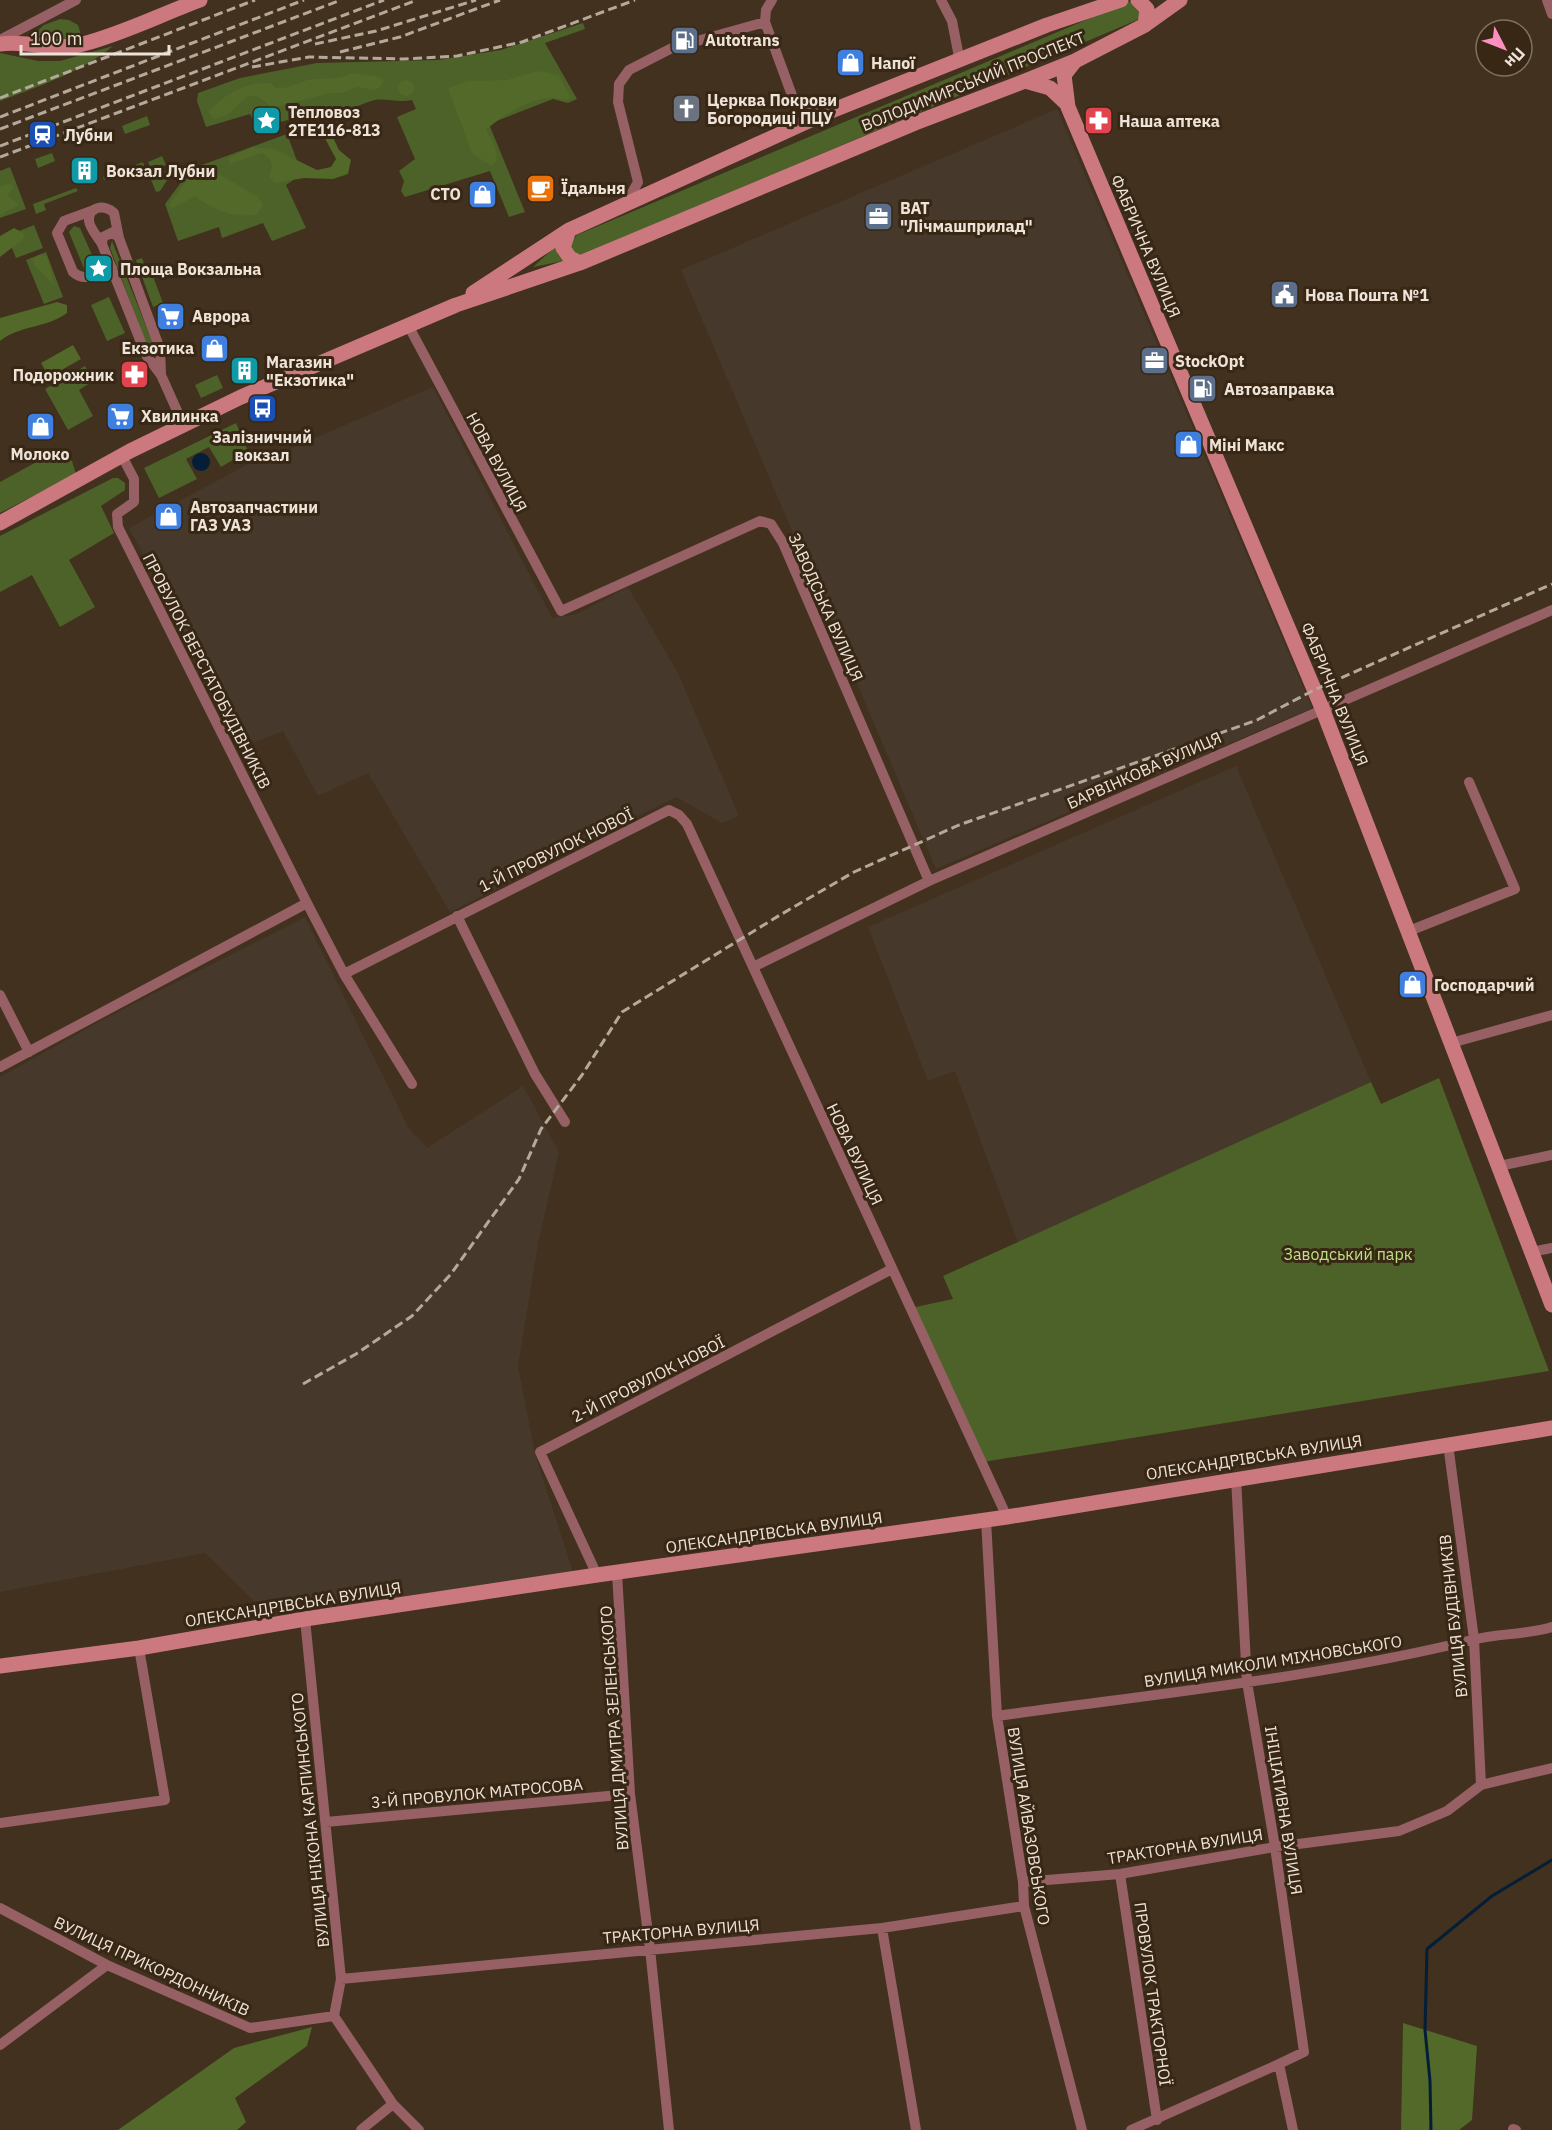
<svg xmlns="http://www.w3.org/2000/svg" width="1552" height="2130" viewBox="0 0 1552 2130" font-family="'IBM Plex Sans',sans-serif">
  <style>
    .industrial { fill: #46392b }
    .green { fill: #4d6228 }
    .forest { fill: #526929 }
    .water { fill: #051e37 }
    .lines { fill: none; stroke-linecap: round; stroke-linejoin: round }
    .stream { stroke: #051e37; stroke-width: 3 }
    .street { stroke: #966064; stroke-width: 10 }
    .secondary { stroke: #cb787f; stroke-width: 15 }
    .rail { stroke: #b5a99b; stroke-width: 3; stroke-dasharray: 9 4.5; stroke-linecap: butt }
    .labels { text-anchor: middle; stroke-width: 6; stroke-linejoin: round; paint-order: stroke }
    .poi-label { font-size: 16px; font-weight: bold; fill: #eee3d8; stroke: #372714; text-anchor: start }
    .street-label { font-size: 16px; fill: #eee3d8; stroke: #372714 }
    .park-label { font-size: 16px; fill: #bce084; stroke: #372714 }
  </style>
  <rect width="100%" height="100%" fill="#41311e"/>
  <path class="industrial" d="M1057,109l255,599 -376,161 -255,-599z
    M433,387l119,231 25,-4 51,-27 50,86 61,143 -17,7 -46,-26 -226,115 -82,-139 -50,23 -35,-65 -38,15 -116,-218 121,-65 14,-3z
    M1236,766l135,316 -353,161 -63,-172 -27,10 -60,-154z
    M305,917l103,210 19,21 96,-62 36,66 -21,92 -20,122 17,88 40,124 -226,26 -35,-7 -41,7 -19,-3 -49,-48 -205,39v-515l104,-58z"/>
  <path class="green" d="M1131,1l8,3 1,13 -3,3 -554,235 -6,-1 -6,-5 -1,-6 7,-8z
    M60,19l9,1 9,5 3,10 -4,6 -41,-2v-7l8,-7z
    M583,23l2,6 -40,14 32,56 -9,4 -15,-4 -64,25 36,88 -16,5 -19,-46 -85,26 -4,-6 3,-10 -5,-10 16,-12 -18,-42 19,-8 -4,-9c-13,3 -26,-2 -37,0 -17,4 -31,15 -49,17l-7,-5 -62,16 -7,-14 -44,13 -9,-26 1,-8 42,-15 77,-15 121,-3 63,-10z
    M113,46c-33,27 -74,40 -113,55v-48l38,8h22z
    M147,116l3,9 -25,9 -3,-8z
    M109,131l3,8 -14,5 -3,-8z
    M287,134l15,40 -16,11 20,43 -34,13 -9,-18 -41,15 -3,-11 -41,14 -13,-37 26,-35z
    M52,153l3,8 -17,7 -3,-9z
    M162,156l4,9 -15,5 -3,-8z
    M143,162l3,9 -9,3 -2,-6 -31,12 -1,-3z
    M10,167l16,42 -26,9v-47z
    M169,170l1,6 -10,15 -4,1 -6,-15z
    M76,188l2,3 -34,13 2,6 -10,4 -3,-10z
    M34,225l9,23 -27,10 -9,-22z
    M74,226l6,2 17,38 -12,5 -16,-39z
    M112,241l44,110 -6,3 -40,-106z
    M557,245v8l6,8 -30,6z
    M46,252l17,45 -19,7 -18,-44z
    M142,258l5,14 4,-1 12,32 -10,4 -17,-47z
    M109,297l16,36 -18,8 -16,-36z
    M85,366l8,15 -14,9 14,26 -25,14 -23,-41z
    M217,375l6,13 -22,10 -6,-13z
    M236,423l12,28 -27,16 -12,-20 -23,12 11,20 -38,19 -15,-30z
    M51,454l21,7 4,13 -76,39v-31z
    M113,478h5l7,5v7l-24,16 13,27 -45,27 26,47 -35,20 -28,-52 -32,17v-56z
    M1439,1078l110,293 -566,91 -72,-154 42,-9 -10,-23 428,-194 10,22z"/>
  <path class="forest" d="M538,71l21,4 12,23c-9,4 -15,-1 -24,0 -21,3 -46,18 -61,32l9,16 2,15 -6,5 -19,-13 -24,-65 20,-7 39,-1z
    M351,73l25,3 8,4 -4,7 -6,3 -16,-3 -17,6h-11l-58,15 -13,-11 -11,-1 -22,20 -13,3 -5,-8c19,-17 35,-29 62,-28l6,5c13,1 20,-5 32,-8 15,-4 30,2 43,-7z
    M398 88a8 8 0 1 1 16 0a8 8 0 1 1-16 0Z
    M326,130l5,3 8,17 12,10 -3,14 -15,5 -29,-1 -29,5 -6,-6 3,-11 -2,-7 -8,-6 -32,11 -2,-6 24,-11 22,2 43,21 14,-3 5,-8 -15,-28z
    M207,167l51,30 5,8 -6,9c-21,6 -46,-5 -62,-18l-22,12 -5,-2 24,-33z
    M10,184l4,2 -6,10 11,9 -19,10v-29z
    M14,228l11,6 -3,6 -22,17v-21z
    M39,255l8,1 8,30 -19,-19 -3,-8z
    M57,302l10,3v8c-20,15 -47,12 -67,28v-23z
    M73,345l8,14 -32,18 -8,-14z
    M1403,2023l74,23 -5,74 -13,10h-58z
    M312,2027l-5,19 -72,52 11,24 -9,8h-119l116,-82z"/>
  <path class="water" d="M192 462a9 9 0 1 1 18 0a9 9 0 1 1-18 0Z"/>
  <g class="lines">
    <path class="stream" d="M1431,2130l-1,-49 -5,-51 2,-81 65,-53 60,-36"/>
    <path class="street" d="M772,0l-6,10 -1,12 28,76 11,8 22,7
      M941,0l11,21 8,41
      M1547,0l5,14
      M0,40l76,-40
      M626,204l12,-22 -20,-80 1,-18 10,-14 43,-22 93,-26
      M94,210l-30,11 -7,12 16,39c12,11 26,1 39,-4
      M102,244c-4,-7 -12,-15 -13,-23 -1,-15 16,-17 25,-8l5,25
      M408,325l153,286 199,-90 11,3 12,19 146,338
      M161,375l-1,-26 -41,-111 -6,-6 -10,5 -1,7 44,111 15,20 22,49
      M122,456l12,23v23l-17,12 1,13 189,376 37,71 68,110
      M457,916l78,158 30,48
      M1409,931l106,-42 -46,-107
      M753,967l176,-86 623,-271
      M344,974l325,-164 10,5 8,9 320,693
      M0,995l29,57
      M1451,1043l101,-28
      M0,1067l307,-164
      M1499,1166l53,-11
      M1531,1252l21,-4
      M1448,1444l26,195 7,146
      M1236,1478l11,204 28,165 29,205 -25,12 14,66
      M986,1520l11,196 26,166 1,24 58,224
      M617,1573l13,221 20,155 19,181
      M597,1575l-57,-123 352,-183
      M305,1619l36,360 -7,37
      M997,1716c158,-22 319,-38 475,-76 26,-7 55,-5 80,-13
      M326,1822l304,-28
      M0,1823l165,-23 -26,-152
      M1120,1874l37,246
      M1023,1882l97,-8 155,-27 124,-16 48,-20 34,-26 71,-17
      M0,1908l107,57 143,63 84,-12 59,88 26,26
      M882,1928l34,202
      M341,1979l541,-51 142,-22
      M0,2045l107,-80
      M1513,2129l3,1
      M361,2130l32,-26
      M1131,2130l148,-66"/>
    <path class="secondary" d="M1145,25l35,-25
      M0,44c28,-4 55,8 83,0 39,-10 79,-30 117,-44
      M1075,61l-11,14 4,32 254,601 230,597
      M1025,81l25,7 17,16
      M580,263l-10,-5 -7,-10 6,-18 257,-117 221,-88 74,-25
      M473,293l96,-63
      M0,523l130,-72 111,-54 215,-92 124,-42 335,-140 110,-42 50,-20 70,-36 2,-16 -9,-9
      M0,1666l139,-18 166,-29 292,-44 410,-58 545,-89"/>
    <path class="rail" d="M315,44l61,-13 100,-31
      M340,52l60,-15 100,-37
      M252,67l57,-10 95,2 53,-3 65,-14 113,-42
      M0,98l255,-98
      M0,117l304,-117
      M0,129l341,-129
      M0,146l384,-146
      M0,157l417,-157
      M303,1384l53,-30 56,-38 39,-42 68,-95 22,-50 41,-54 40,-63 158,-97 74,-43 105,-47 298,-105 57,-30 238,-106"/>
  </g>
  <defs>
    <symbol id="fuel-square" viewBox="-11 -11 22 22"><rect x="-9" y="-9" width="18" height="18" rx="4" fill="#5c6f8a" stroke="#372714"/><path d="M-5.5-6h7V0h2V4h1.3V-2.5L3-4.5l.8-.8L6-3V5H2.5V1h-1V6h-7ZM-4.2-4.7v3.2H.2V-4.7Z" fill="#fff"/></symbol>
    <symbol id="shop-square" viewBox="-11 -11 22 22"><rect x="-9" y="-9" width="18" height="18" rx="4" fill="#3f7fe0" stroke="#372714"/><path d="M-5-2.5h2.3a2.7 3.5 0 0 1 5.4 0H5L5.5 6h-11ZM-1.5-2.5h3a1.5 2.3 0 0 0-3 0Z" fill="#fff"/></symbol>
    <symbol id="church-square" viewBox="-11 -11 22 22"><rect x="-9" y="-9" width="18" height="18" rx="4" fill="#6b7280" stroke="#372714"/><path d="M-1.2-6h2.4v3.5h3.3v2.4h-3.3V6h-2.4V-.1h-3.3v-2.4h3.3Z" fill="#fff"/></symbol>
    <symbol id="sight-square" viewBox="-11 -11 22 22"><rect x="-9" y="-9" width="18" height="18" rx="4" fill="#0f9aa8" stroke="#372714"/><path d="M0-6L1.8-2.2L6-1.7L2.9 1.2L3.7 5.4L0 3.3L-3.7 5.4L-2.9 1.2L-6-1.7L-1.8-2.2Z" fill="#fff"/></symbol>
    <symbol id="pharmacy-square" viewBox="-11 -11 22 22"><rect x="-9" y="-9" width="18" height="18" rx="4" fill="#e0444e" stroke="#372714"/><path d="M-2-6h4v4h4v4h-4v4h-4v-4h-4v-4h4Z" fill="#fff"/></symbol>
    <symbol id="station-square" viewBox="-11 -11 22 22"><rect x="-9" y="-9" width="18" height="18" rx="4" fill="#1a4fb4" stroke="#372714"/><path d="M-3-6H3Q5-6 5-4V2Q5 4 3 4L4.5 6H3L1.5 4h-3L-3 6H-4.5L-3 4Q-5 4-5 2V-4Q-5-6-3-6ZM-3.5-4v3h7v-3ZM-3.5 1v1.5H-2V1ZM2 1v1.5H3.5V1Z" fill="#fff"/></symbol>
    <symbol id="building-square" viewBox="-11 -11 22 22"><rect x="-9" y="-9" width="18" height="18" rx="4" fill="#0f9aa8" stroke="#372714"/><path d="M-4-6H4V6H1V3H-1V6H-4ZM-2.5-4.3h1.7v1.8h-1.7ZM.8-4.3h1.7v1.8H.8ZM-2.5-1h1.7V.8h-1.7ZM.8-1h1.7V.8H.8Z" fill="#fff"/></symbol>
    <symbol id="cafe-square" viewBox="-11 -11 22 22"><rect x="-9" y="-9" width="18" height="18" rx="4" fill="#e8710a" stroke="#372714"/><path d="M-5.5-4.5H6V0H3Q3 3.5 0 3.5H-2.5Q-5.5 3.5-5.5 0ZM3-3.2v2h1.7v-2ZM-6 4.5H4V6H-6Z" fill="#fff"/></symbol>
    <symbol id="office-square" viewBox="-11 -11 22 22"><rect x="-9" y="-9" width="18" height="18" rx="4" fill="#5c6f8a" stroke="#372714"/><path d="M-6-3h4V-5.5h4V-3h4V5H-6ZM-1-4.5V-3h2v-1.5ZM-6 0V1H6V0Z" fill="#fff"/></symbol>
    <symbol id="civic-square" viewBox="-11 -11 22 22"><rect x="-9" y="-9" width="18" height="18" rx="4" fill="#5c6f8a" stroke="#372714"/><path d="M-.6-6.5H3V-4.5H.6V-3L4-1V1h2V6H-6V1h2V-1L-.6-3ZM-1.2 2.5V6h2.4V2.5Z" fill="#fff"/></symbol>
    <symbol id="supermarket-square" viewBox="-11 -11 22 22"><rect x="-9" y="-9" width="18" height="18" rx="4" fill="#3f7fe0" stroke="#372714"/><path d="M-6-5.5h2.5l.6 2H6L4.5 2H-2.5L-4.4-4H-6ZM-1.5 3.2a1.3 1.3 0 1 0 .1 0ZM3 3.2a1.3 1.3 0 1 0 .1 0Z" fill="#fff"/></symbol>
    <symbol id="bus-square" viewBox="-11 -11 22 22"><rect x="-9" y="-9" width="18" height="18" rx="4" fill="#1a4fb4" stroke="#372714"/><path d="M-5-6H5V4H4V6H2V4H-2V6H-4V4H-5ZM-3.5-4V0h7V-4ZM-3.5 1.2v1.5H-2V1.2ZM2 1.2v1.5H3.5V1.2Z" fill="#fff"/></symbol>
  </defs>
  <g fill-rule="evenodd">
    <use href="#fuel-square" x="668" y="24" width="33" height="33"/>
    <use href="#shop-square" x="834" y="46" width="33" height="33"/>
    <use href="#church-square" x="670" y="92" width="33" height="33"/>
    <use href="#sight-square" x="250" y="104" width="33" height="33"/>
    <use href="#pharmacy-square" x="1082" y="104" width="33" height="33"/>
    <use href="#station-square" x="26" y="118" width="33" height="33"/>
    <use href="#building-square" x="68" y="154" width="33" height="33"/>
    <use href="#cafe-square" x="524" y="172" width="33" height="33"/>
    <use href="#shop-square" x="466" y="178" width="33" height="33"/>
    <use href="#office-square" x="862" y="200" width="33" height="33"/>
    <use href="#sight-square" x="82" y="252" width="33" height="33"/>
    <use href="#civic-square" x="1268" y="278" width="33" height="33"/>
    <use href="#supermarket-square" x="154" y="300" width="33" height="33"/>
    <use href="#shop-square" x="198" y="332" width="33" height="33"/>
    <use href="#office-square" x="1138" y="344" width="33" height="33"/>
    <use href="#building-square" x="228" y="354" width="33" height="33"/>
    <use href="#pharmacy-square" x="118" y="358" width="33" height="33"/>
    <use href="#fuel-square" x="1186" y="372" width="33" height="33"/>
    <use href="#bus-square" x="246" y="392" width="33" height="33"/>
    <use href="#supermarket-square" x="104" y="400" width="33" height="33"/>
    <use href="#shop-square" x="24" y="410" width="33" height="33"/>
    <use href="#shop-square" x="1172" y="428" width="33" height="33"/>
    <use href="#shop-square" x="152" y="500" width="33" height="33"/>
    <use href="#shop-square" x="1396" y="968" width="33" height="33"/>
  </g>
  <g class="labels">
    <g class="poi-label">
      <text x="705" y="46">Autotrans</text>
      <text x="871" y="69">Напої</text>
      <text x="707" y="106">Церква Покрови<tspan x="707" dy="18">Богородиці ПЦУ</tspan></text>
      <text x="288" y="118">Тепловоз<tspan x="288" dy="18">2ТЕ116-813</tspan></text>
      <text x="1119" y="127">Наша аптека</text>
      <text x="64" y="141">Лубни</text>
      <text x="106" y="177">Вокзал Лубни</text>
      <text x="561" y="194">Їдальня</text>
      <text x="461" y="200" text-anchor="end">СТО</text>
      <text x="900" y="214">ВАТ<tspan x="900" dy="18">"Лічмашприлад"</tspan></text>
      <text x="120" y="275">Площа Вокзальна</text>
      <text x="1305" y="301">Нова Пошта №1</text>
      <text x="192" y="322">Аврора</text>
      <text x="194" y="354" text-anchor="end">Екзотика</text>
      <text x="1175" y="367">StockOpt</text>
      <text x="266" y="368">Магазин<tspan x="266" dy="18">"Екзотика"</tspan></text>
      <text x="114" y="381" text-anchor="end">Подорожник</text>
      <text x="1224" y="395">Автозаправка</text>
      <text x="141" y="422">Хвилинка</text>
      <text x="262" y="443" text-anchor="middle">Залізничний<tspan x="262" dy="18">вокзал</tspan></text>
      <text x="1209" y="451">Міні Макс</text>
      <text x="40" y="460" text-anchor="middle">Молоко</text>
      <text x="190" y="513">Автозапчастини<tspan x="190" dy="18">ГАЗ УАЗ</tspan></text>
      <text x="1434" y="991">Господарчий</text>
    </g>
    <g class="street-label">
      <text transform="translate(973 81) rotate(-22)" y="6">ВОЛОДИМИРСЬКИЙ ПРОСПЕКТ</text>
      <text transform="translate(1146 246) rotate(67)" y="6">ФАБРИЧНА ВУЛИЦЯ</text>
      <text transform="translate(497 462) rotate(62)" y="6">НОВА ВУЛИЦЯ</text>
      <text transform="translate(826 607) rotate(66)" y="6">ЗАВОДСЬКА ВУЛИЦЯ</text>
      <text transform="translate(207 671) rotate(63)" y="6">ПРОВУЛОК ВЕРСТАТОБУДІВНИКІВ</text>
      <text transform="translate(1335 694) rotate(68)" y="6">ФАБРИЧНА ВУЛИЦЯ</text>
      <text transform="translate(1144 770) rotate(-24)" y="6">БАРВІНКОВА ВУЛИЦЯ</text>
      <text transform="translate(556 850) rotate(-26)" y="6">1-Й ПРОВУЛОК НОВОЇ</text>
      <text transform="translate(855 1154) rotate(65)" y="6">НОВА ВУЛИЦЯ</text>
      <text transform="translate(648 1379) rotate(-27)" y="6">2-Й ПРОВУЛОК НОВОЇ</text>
      <text transform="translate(1254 1457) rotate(-9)" y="6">ОЛЕКСАНДРІВСЬКА ВУЛИЦЯ</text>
      <text transform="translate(774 1532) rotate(-8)" y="6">ОЛЕКСАНДРІВСЬКА ВУЛИЦЯ</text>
      <text transform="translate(293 1604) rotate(-9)" y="6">ОЛЕКСАНДРІВСЬКА ВУЛИЦЯ</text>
      <text transform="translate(1453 1616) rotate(-96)" y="6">ВУЛИЦЯ БУДІВНИКІВ</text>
      <text transform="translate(1273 1661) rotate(-9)" y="6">ВУЛИЦЯ МИКОЛИ МІХНОВСЬКОГО</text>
      <text transform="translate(614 1728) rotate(-94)" y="6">ВУЛИЦЯ ДМИТРА ЗЕЛЕНСЬКОГО</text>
      <text transform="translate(477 1793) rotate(-5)" y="6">3-Й ПРОВУЛОК МАТРОСОВА</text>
      <text transform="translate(1284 1810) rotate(81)" y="6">ІНІЦІАТИВНА ВУЛИЦЯ</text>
      <text transform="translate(310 1820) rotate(-96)" y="6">ВУЛИЦЯ НІКОНА КАРПИНСЬКОГО</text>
      <text transform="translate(1029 1826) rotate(81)" y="6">ВУЛИЦЯ АЙВАЗОВСЬКОГО</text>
      <text transform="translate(1185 1846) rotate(-9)" y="6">ТРАКТОРНА ВУЛИЦЯ</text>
      <text transform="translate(681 1931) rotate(-5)" y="6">ТРАКТОРНА ВУЛИЦЯ</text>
      <text transform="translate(152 1966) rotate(25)" y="6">ВУЛИЦЯ ПРИКОРДОННИКІВ</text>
      <text transform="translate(1153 1994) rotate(82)" y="6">ПРОВУЛОК ТРАКТОРНОЇ</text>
    </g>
    <g class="park-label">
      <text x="1348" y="1260">Заводський парк</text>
    </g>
  </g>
  <g transform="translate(1504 48) rotate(132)"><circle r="28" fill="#372714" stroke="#807262" stroke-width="1.5"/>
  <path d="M0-4.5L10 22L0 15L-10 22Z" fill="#fc8fc2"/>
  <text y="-9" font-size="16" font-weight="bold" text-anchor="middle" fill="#eee3d8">Пн</text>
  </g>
  <path d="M21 45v9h148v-9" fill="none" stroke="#eee3d8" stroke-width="3"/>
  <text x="30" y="45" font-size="18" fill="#eee3d8" stroke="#372714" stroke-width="4.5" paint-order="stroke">100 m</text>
</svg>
